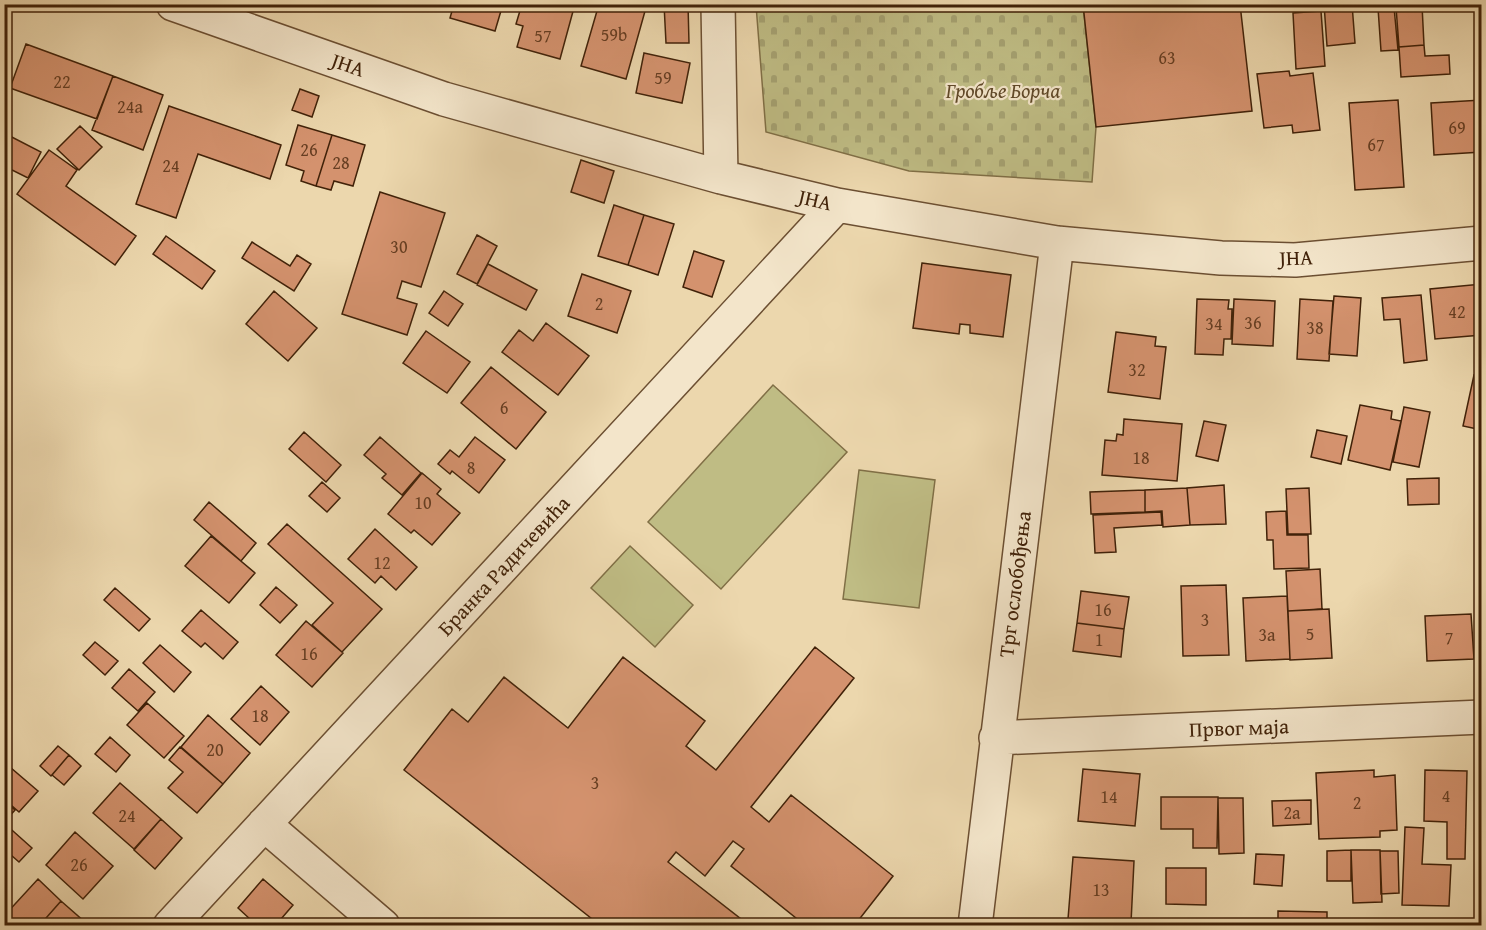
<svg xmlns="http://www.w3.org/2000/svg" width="1486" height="930" viewBox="0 0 1486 930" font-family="'Gentium Book Plus',serif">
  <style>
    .grass { fill: #bfbc84; stroke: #806f46; stroke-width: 1.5 }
    .cemetery { fill: url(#cemetery-stones); stroke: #806f46; stroke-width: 1.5 }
    .building { fill: #d4926e; stroke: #412209; stroke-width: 1.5 }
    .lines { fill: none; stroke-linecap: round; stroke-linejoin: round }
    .minor-casing { stroke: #6c4f32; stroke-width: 36 }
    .minor { stroke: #f3e5ca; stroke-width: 33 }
    .labels { text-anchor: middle; stroke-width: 4.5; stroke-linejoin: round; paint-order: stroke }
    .number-label { font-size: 18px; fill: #663e22 }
    .street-label { font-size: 21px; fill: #412209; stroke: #f3e5ca }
    .park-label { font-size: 21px; font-style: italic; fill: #604828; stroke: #f3e5ca }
  </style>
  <defs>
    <pattern id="cemetery-stones" width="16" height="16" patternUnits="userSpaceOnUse" patternTransform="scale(1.5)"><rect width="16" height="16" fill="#bfbc84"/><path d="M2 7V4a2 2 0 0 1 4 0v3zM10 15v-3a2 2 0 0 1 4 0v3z" fill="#a5a171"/></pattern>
  </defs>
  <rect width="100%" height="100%" fill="#ecd7ad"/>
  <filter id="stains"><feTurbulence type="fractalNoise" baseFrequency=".00333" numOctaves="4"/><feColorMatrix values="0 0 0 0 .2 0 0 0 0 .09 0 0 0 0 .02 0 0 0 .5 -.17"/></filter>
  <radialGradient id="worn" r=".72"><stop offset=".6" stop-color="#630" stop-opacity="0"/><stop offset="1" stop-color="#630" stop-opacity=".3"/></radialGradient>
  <path class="grass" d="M773,385l74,67 -126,137 -73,-67z
    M859,470l76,10 -16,128 -76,-9z
    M630,546l63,59 -38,42 -64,-59z"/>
  <path class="cemetery" d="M756,5h327l13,122 -4,55 -183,-11 -143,-39z"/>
  <path class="building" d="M454,4h49l-8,27 -45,-13z
    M522,4h53l-15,55 -43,-12 6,-21 -7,-2z
    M599,4h48l-21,75 -45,-13z
    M664,4h24l1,39h-23z
    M1083,4h157l12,107 -156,16z
    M1324,4h28l3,39 -28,3z
    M1422,5l2,40 -25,2 -3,-40z
    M1394,7l4,43 -17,1 -3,-43z
    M1321,11l4,55 -29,3 -3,-56z
    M26,44l87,32 -16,43 -87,-31z
    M1424,45l1,11 24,-1 1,19 -49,3 -2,-30z
    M644,53l46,10 -8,40 -46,-10z
    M1289,71l1,5 23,-3 7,57 -27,3 -1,-8 -28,3 -7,-54z
    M113,76l50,19 -20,55 -51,-20z
    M300,89l19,7 -7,21 -20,-7z
    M1398,100l6,87 -49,3 -6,-87z
    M1482,100v52l-48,3 -3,-52z
    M169,106l112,39 -11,34 -72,-25 -22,64 -40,-14z
    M298,125l34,10 -16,51 -15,-5 3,-10 -18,-6z
    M80,126l22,21 -23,23 -22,-21z
    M4,133l37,19 -13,26 -24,-12z
    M332,135l33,10 -12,41 -19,-5 -3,9 -15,-4z
    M49,150l28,20 -11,16 70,50 -21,29 -98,-71z
    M581,160l33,11 -10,32 -33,-11z
    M380,192l65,21 -24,74 -19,-6 -5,17 20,6 -10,31 -65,-21z
    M614,205l30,10 -16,50 -30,-9z
    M644,215l30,9 -16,51 -30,-10z
    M477,235l20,11 -20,38 -20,-10z
    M166,236l49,35 -13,18 -49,-35z
    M252,242l38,24 7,-11 14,9 -17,27 -52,-33z
    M694,251l30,10 -12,36 -29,-10z
    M922,263l89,12 -8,62 -33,-4v-8l-10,-1 -1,10 -46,-6z
    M488,264l49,26 -11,20 -49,-25z
    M582,274l49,17 -14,42 -49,-17z
    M1482,284v51l-47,4 -5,-50z
    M274,291l43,37 -29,33 -42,-37z
    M444,291l19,13 -15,22 -19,-13z
    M1421,295l6,65 -23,3 -4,-44 -16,1 -2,-22z
    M1334,296l27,2 -4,58 -28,-2z
    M1197,299l32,1 -1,9h4l-1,30h-7l-1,16 -28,-1z
    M1234,299l41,2 -2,45 -41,-2z
    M1300,299l33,2 -4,60 -32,-2z
    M546,323l43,33 -31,39 -56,-43 17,-22 14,11z
    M426,331l44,31 -23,31 -44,-30z
    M1116,332l40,5 -1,9 11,1 -6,52 -52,-7z
    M491,367l55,45 -30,37 -55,-46z
    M1474,375l8,2v53l-19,-4z
    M1360,405l32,6 -1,8 10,2 -11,49 -42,-10z
    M1404,407l26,5 -11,55 -26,-5z
    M1124,419l58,5 -5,57 -75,-6 3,-35 11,1 1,-7 6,1z
    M1204,421l22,4 -8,36 -22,-5z
    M1317,430l30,6 -6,28 -30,-7z
    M304,432l37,33 -15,17 -37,-33z
    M380,437l41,36 -19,22 -20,-17 4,-4 -22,-19z
    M475,437l30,23 -26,33 -27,-22 -2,3 -12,-10 12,-14 9,7z
    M422,473l19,16 -4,5 23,19 -28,32 -18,-15 -3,3 -23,-19z
    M1439,478v26l-31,1 -1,-26z
    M322,482l18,16 -13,14 -18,-16z
    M1224,485l2,39 -36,1 -3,-37z
    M1187,488l3,37 -27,2 -1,-16 -17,1v-22z
    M1309,488l2,46h-23l-2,-45z
    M1145,490v22l-54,2 -1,-22z
    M209,502l47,41 -15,18 -47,-41z
    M1286,511l1,24h21l1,33 -35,1 -1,-29h-6l-1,-28z
    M1161,512l1,13 -48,3 2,24 -21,1 -2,-38z
    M287,524l95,85 -40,43 -30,-27 21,-22 -65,-59z
    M375,529l42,38 -21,23 -15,-14 -6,7 -27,-24z
    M211,536l44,37 -26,30 -44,-37z
    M1320,569l2,40 -34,2 -2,-40z
    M1226,585l3,70 -46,1 -2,-70z
    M276,587l21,18 -17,18 -20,-18z
    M115,588l35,31 -11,12 -35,-31z
    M1081,591l48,6 -5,32 -47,-6z
    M1287,596l3,63 -44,2 -3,-63z
    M1329,609l3,49 -42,2 -2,-49z
    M201,610l37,32 -15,17 -18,-16 -4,4 -19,-16z
    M1471,614l3,45 -47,2 -2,-45z
    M306,621l37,32 -31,34 -36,-32z
    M1077,623l47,6 -3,28 -48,-6z
    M95,642l23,19 -13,14 -22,-20z
    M160,645l31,27 -17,20 -31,-29z
    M815,647l39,31 -103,129 18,15 22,-27 102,81 -39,50h-48l-75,-60 13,-17 -11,-8 -28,35 -29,-24 -8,10 73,57 -5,7h-135l-197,-156 48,-61 16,13 36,-45 64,51 55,-71 82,64 -19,25 30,24z
    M129,669l26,23 -17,19 -26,-23z
    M261,686l28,26 -29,33 -29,-26z
    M147,703l37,33 -20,22 -37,-33z
    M208,715l42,38 -27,31 -42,-37z
    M110,737l20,18 -14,17 -21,-18z
    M58,746l11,9 -18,21 -11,-10z
    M180,747l43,37 -26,29 -29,-25 15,-16 -14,-12z
    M69,755l12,11 -17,19 -12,-10z
    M4,762l34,29 -19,21 -15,-13z
    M1083,769l57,5 -5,52 -57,-5z
    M1374,770v7l21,-2 2,55 -17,1v6l-61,2 -3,-66z
    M1425,770l42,1 -2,88h-18v-37l-23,-1z
    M120,783l41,36 -27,30 -41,-36z
    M1161,797h57l-1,51h-24v-19h-32z
    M1218,798h25l1,55 -25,1z
    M1311,800v24l-38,2 -1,-25z
    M4,801l11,9 -11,12z
    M161,819l21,19 -27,31 -21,-19z
    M4,823l28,25 -13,14 -15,-13z
    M1405,827l19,1 -2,36 29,1 -2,41 -47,-1z
    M75,832l38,34 -30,33 -37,-34z
    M1351,850h29l2,52 -29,1z
    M1351,850v31h-24v-30z
    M1380,851h18l1,42 -18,1z
    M1256,854l28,1 -2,31 -28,-2z
    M1073,857l61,4 -3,62 -63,-4z
    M1166,868h40v37l-40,-1z
    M38,879l23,22 -22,25h-31l-4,-3v-7z
    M263,879l30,26 -18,21h-29l5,-6 -13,-12z
    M61,901l25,22 -2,3h-45z
    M1278,911l49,1v14h-49z"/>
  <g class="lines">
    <defs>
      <path id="minor" d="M173,4l271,95 277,78 116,28 220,38 164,15 74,2 187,-17
        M718,4l3,173
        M996,738l486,-21
        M264,824l119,102
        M170,926l667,-721
        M975,926l82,-683"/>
    </defs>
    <use href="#minor" class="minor-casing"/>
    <use href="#minor" class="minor"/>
  </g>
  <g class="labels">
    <g class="number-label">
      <text x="614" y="41">59b</text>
      <text x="543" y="42">57</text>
      <text x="1167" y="64">63</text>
      <text x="663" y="84">59</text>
      <text x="62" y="88">22</text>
      <text x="130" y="113">24a</text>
      <text x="1457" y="134">69</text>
      <text x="1376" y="151">67</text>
      <text x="309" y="156">26</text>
      <text x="341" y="169">28</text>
      <text x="171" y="172">24</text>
      <text x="399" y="253">30</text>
      <text x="599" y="310">2</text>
      <text x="1457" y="318">42</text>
      <text x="1253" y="329">36</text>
      <text x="1214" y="330">34</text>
      <text x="1315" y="334">38</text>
      <text x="1137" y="376">32</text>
      <text x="504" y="414">6</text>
      <text x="1141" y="464">18</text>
      <text x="471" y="474">8</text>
      <text x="423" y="509">10</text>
      <text x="382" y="569">12</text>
      <text x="1103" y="616">16</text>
      <text x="1205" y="626">3</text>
      <text x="1310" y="640">5</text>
      <text x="1267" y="641">3a</text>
      <text x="1449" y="644">7</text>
      <text x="1099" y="646">1</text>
      <text x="309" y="660">16</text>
      <text x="260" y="722">18</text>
      <text x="215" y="756">20</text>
      <text x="595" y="789">3</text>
      <text x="1446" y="802">4</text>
      <text x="1109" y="803">14</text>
      <text x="1357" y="809">2</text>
      <text x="1292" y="819">2a</text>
      <text x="127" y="822">24</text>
      <text x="79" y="871">26</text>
      <text x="1101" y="896">13</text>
    </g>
    <g class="street-label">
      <text transform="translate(348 65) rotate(19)" y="7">ЈНА</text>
      <text transform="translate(815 200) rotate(13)" y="7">ЈНА</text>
      <text transform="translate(1296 258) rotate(-2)" y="7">ЈНА</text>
      <text transform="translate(504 566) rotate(-47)" y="7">Бранка Радичевића</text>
      <text transform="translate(1015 584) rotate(-83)" y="7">Трг ослобођења</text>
      <text transform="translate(1239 728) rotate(-2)" y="7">Првог маја</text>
    </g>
    <g class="park-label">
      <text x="1003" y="98">Гробље Борча</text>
    </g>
  </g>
  <rect width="1486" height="930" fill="none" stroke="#ecd7ad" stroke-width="24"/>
  <rect x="6" y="6" width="1474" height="918" fill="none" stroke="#412209" stroke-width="3"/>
  <rect x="12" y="12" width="1462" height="906" fill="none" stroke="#412209" stroke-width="1.5"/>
  <rect width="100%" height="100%" filter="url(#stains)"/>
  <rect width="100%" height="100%" fill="url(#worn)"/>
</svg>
